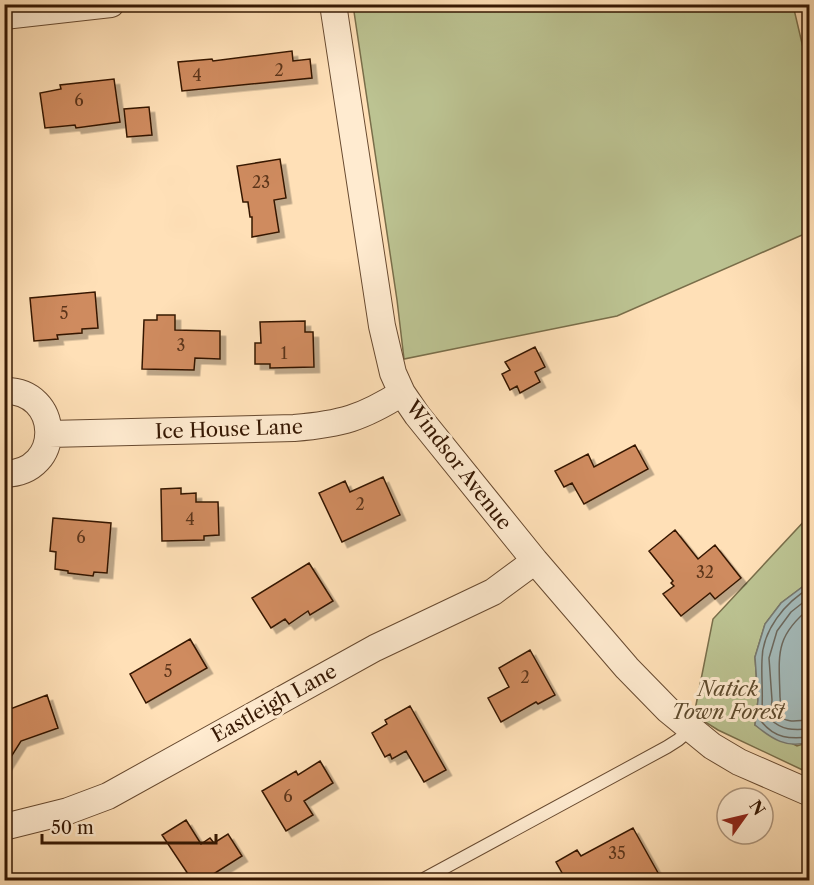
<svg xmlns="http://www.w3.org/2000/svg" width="814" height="885" viewBox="0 0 814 885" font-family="'Libre Caslon Text',serif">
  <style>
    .green { fill: #bcc392; stroke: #796e4a; stroke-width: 1.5 }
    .water { fill: #a4bab9; stroke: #787970; stroke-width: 1.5 }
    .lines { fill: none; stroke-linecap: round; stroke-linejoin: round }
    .shore { stroke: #6d695e; stroke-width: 1.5 }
    .building { fill: #cf8b5e; stroke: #361803; stroke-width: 1.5; filter: url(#shadow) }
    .service-casing { stroke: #684a30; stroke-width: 14 }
    .minor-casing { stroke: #684a30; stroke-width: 28 }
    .service { stroke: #ffebd0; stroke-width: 12 }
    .minor { stroke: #ffebd0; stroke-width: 26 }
    .labels { text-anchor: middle; stroke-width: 6; stroke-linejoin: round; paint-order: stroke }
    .number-label { font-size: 16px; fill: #5c351a }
    .street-label { font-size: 20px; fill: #361803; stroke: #ffebd0 }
    .park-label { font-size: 20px; font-style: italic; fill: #5e4b2e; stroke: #ffebd0 }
  </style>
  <defs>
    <filter id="shadow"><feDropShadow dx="5.5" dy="5.5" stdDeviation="0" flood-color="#0004"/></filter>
  </defs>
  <rect width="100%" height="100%" fill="#ffe0b7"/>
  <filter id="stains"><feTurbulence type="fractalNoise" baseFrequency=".00333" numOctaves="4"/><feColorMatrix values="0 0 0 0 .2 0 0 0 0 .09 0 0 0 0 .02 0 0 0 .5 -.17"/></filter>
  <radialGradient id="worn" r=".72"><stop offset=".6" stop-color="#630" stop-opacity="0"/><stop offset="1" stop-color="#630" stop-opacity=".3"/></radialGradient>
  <path class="green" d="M353,5h440l16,68v159l-192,84 -213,43 -7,-59z
    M809,516v66l-28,21 -16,21 -10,33 3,43 -3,25 42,21 12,-4v31l-91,-43 -24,-15 19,-96z"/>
  <path class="water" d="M809,582v160c-22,7 -37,-3 -54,-17l3,-25 -3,-43 10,-33 16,-21z"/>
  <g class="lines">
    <path class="shore" d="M810,588c-25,14 -48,43 -48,72 -1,21 2,40 -1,61 14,18 29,18 49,16
      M810,597l-19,15 -14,19 -8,27 3,42 -2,19c13,12 23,11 40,10
      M810,608c-36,29 -31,47 -30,89 1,6 -1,12 -1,19 10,8 19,4 31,4"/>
  </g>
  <path class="building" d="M292,51l1,10 17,-2 2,19 -130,13 -4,-29 34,-3 1,2z
    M114,79l6,43 -44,6 -1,-3 -30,3 -5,-35 21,-4 -1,-4z
    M149,107l3,28 -25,2 -3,-28z
    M280,159l6,39 -12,2 5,32 -27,5v-20h-2l-2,-15h-5l-6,-36z
    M95,292l3,36 -16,1v4l-25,2 1,4 -24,2 -4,-43z
    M157,315h18v15l45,1v28l-25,-1 -1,12 -52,-1 2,-49h13z
    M305,321v11h8l1,35 -44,1v-4h-15v-21h6l-1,-21z
    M535,347l10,20 -10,5 5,10 -20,11 -3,-7 -7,4 -8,-16 8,-4 -5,-8z
    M635,445l13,24 -64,35 -12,-21 -8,4 -9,-16 33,-17 6,13z
    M383,477l17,38 -58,27 -23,-49 26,-12 5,11z
    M181,488v6l15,-1v9h22l1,33 -15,1v4l-42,1 -1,-52z
    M53,518l58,5 -4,50 -13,-1 -1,4 -25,-3v-2l-13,-2 1,-17 -6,-1z
    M675,530l23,29 17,-14 26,33 -26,21 -5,-6 -29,23 -18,-22 11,-8 -3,-3 2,-2 -24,-30z
    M309,563l24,38 -23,14 -2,-4 -19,13 -4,-5 -14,9 -19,-30z
    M190,639l17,29 -61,35 -16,-29z
    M530,650l25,45 -17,9 -2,-2 -35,20 -13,-24 21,-11 -10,-19z
    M47,695l11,33 -37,13 -17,27v-41l6,-18z
    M410,706l36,64 -22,12 -18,-31 -14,8 -2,-5 -5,3 -13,-24 15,-9 -2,-4z
    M320,761l13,22 -29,18 9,14 -27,16 -24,-40 34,-20 2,4z
    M186,820l15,24 9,-6 4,5 14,-9 14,22 -38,24h-12l-30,-45z
    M633,828l29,52h-96l-10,-18 21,-12 4,6z"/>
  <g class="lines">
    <defs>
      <path id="service" d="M422,880l245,-133 11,-7 12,-10"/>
      <path id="minor" d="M333,4l49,322 11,47 9,20 15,22 118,146 92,107 41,42 44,36 27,16 71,31
        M4,16l107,-12
        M4,391c57,-2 61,82 0,83
        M49,434l245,-6c48,-4 68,-10 108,-35
        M4,827l64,-16 40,-15 267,-148 118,-56 42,-31"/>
    </defs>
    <use href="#service" class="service-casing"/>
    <use href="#minor" class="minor-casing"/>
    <use href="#service" class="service"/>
    <use href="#minor" class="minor"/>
  </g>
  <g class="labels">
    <g class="number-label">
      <text x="279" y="76">2</text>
      <text x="197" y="81">4</text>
      <text x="79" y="106">6</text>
      <text x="261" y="188">23</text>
      <text x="64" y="319">5</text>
      <text x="181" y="351">3</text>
      <text x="284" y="359">1</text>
      <text x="360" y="510">2</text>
      <text x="190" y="525">4</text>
      <text x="81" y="543">6</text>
      <text x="705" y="578">32</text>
      <text x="168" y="677">5</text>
      <text x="525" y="683">2</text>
      <text x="288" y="802">6</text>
      <text x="617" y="859">35</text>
    </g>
    <g class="street-label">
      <text transform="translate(229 429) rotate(-2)" y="7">Ice House Lane</text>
      <text transform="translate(459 465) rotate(52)" y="7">Windsor Avenue</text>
      <text transform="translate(274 703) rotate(-29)" y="7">Eastleigh Lane</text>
    </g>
    <g class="park-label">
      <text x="728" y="696">Natick<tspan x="728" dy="23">Town Forest</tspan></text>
    </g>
  </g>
  <rect width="814" height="885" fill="none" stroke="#ffe0b7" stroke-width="24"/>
  <rect x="6" y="6" width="802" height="873" fill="none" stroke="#361803" stroke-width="3"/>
  <rect x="12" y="12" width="790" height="861" fill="none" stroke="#361803" stroke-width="1.5"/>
  <g transform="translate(745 816) rotate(56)"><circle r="28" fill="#ffebd0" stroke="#af977e" stroke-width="1.5"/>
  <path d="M0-4.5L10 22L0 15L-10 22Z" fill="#8f2418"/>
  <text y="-9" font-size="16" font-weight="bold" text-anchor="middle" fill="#361803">N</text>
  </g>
  <path d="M42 834v9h174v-9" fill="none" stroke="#361803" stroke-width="3"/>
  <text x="51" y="834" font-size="18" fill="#361803" stroke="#ffebd0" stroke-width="4.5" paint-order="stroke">50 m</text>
  <rect width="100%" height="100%" filter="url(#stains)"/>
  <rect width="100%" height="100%" fill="url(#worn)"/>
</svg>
